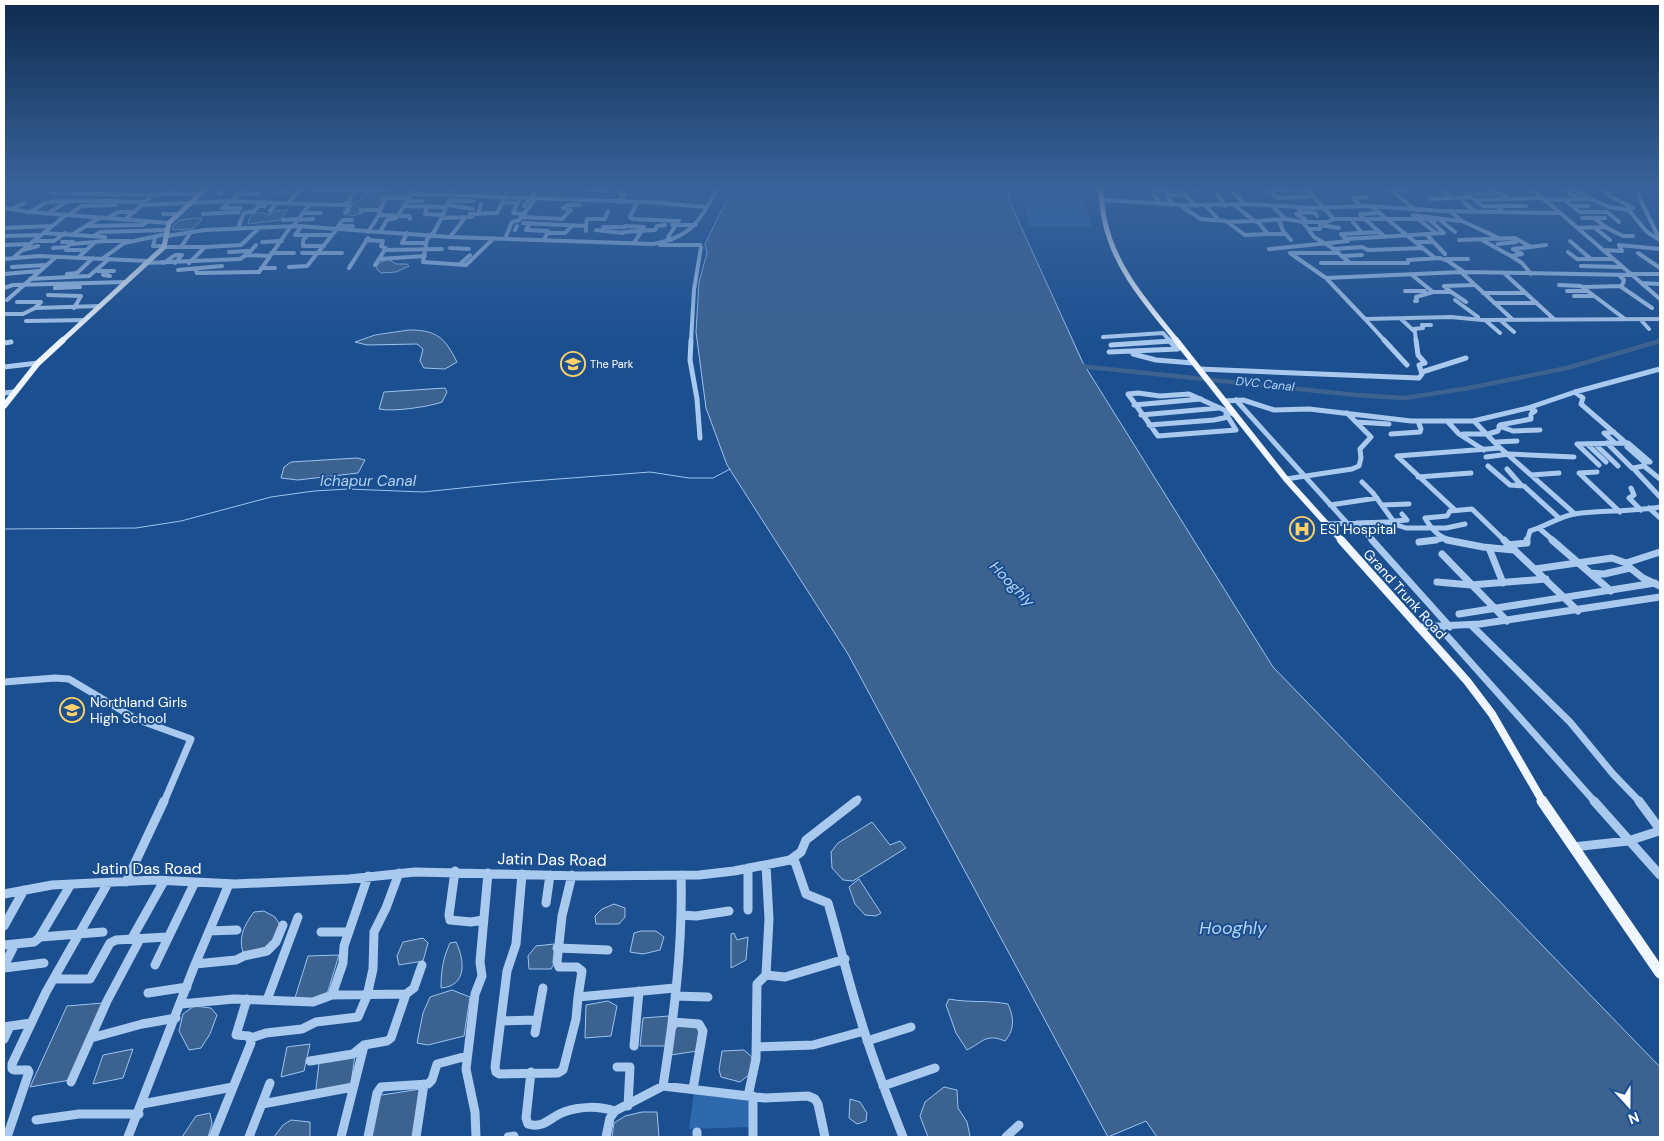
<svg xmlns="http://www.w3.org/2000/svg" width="1664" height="1141" viewBox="0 0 1664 1141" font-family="'DM Sans',sans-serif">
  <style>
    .green { fill: #2e69ad }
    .water { fill: #3c6290; stroke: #9cc4f0 }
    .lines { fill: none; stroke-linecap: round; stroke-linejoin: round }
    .stream { stroke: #9cc4f0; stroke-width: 1 }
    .canal { stroke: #3c6290; stroke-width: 4.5 }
    .minor-far3 { stroke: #a9c9ee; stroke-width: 4 }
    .minor-far2 { stroke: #a9c9ee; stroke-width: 5 }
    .minor-far1 { stroke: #a9c9ee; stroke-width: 7 }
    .minor { stroke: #a9c9ee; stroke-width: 9 }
    .major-far3 { stroke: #f0f6ff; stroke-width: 5 }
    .major-far2 { stroke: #f0f6ff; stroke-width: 6 }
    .major-far1 { stroke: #f0f6ff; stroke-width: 8 }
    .major { stroke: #f0f6ff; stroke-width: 11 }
    .rail { stroke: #fff; stroke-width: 1; stroke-dasharray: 5.5 2.5; stroke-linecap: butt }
    .labels { text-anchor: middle; stroke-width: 4; stroke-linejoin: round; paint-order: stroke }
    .far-poi-label { font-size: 11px; fill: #fff; stroke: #1b4f8f; text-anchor: start }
    .far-water-label { font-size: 12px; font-style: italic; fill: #b5d3f5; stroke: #1b4f8f }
    .poi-label { font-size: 14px; fill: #fff; stroke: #1b4f8f; text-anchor: start }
    .street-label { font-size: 14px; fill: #fff; stroke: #1b4f8f }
    .water-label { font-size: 15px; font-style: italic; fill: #b5d3f5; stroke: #1b4f8f }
    .near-street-label { font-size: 16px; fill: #fff; stroke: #1b4f8f }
    .near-water-label { font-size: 18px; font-style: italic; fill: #b5d3f5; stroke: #1b4f8f }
  </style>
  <rect width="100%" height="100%" fill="#1b4f8f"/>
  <path class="green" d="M658,187l19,3 -13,13 -20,-1z
    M1022,197l61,3 9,26h-62z
    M694,1093l61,7 -2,27 -64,2z"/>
  <path class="water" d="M733,187h277l-2,11 75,165 190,304 387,400v70h-503l-11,-16 -38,16 -260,-483 -121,-189 -21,-57 -10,-76 3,-50 8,-29 -2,-9z
    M400,188h9l-2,6c-10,0 -21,-1 -29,6l7,1 -6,9h-19l-1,2 3,1 -10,3 -4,-2 4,-10 9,-4 -1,-4 3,-2 31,-3z
    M288,210l-8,10 -32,4c2,-13 10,-13 21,-9l6,-4z
    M194,218h8l-1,3 -9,8 -19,1v-4l7,-6z
    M388,259l8,5h11l2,2 -13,6 -15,1 -5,-5 3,-5z
    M409,330c28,0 36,8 48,32l-12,7 -21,-1 -4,-7 3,-12 -6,-5 -50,1 -12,-3 20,-7z
    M445,388l2,4 -5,10c-14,5 -49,10 -63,7l5,-17z
    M357,458l8,2 -7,13 -60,7 -17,-2 3,-11 7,-5z
    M872,822l18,23 10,-4 6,7 -53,33 -10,-1 -11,-12 -1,-16 7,-9z
    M859,879l22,34 -5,3 -11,-1 -10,-11 -6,-17z
    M614,904l11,4v9l-6,7h-23l-1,-8 7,-7z
    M264,911l11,6 5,8 -12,25 -25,2c-5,-15 2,-28 11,-40z
    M641,931h15l8,6 -4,13 -17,4 -13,-2 4,-19z
    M734,933l3,7 11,-3 -2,23 -15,8v-34z
    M423,938l5,5 -5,18 -24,4 -2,-9 6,-14z
    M456,942c9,19 11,44 -15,46 0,-17 2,-30 9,-45z
    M554,944l1,18 -4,7h-22l-1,-13 8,-10z
    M339,955l-12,39 -10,6 -23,1 14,-45z
    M452,990l18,7 -6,39 -36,9 -11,-2 6,-30 7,-16z
    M949,999c20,4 39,1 59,5 6,14 7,25 -3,37 -19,-8 -22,1 -38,9l-11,-17 -10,-28z
    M608,1001l9,5 -6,30 -26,2 1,-33z
    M103,1003l-33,77 -40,7 37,-81z
    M194,1006l17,2 6,7 -7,19 -9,14 -12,2 -10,-19 4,-17z
    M669,1016l-2,30h-27l3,-28z
    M678,1026l21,1 -2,24 -26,4 3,-24z
    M310,1044l-6,27 -23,6 6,-30z
    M133,1049l-10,29 -30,6 10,-29z
    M744,1050l8,7 -2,17 -10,8 -19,-5 -2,-7 3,-19z
    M355,1055l-5,36 -35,6 4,-34z
    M944,1087l13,3 1,18 9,14 3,14 -2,1h-40l-8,-21 5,-14z
    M421,1089l-8,48h-46l8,-41z
    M850,1099l10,3 7,11 -1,8 -9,3 -8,-6z
    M642,1112h15l2,25h-47l2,-14 11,-7z
    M210,1113l2,11 -4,13h-26l14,-21z
    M291,1120l19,2v15h-36l9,-12z"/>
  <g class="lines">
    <path class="stream" d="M4,195l9,-8
      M4,529l132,-1 45,-7 90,-24 43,-6 34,-2 75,3 96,-10 131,-10 39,6h24l17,-9"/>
    <path class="canal" d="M1079,366l277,29 49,3 64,-10 98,-20 93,-27"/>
    <path class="minor-far3" d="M288,187l32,3h34
      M411,187v7
      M455,187l-14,32 -7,13 -7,7 -4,23 43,3 28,-27
      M563,187h28
      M1111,187l38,1
      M1193,187l2,4
      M1213,187l12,19
      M1228,187l17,17
      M1266,187l12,11 36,-2
      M1369,187l38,3
      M1458,187l25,19h13l8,6
      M1530,187l130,112
      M1600,187l9,6 -3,1 27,14 -5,1 19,23 13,8
      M1638,187l2,12 20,41
      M45,188l14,-1
      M246,188l13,1
      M1149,188l12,16
      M1228,188l38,-1
      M1305,188h21
      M1505,188h-16l18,10
      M107,189l52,-2
      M355,190h29l5,-3
      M589,190l19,1 4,-4
      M1151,190l29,-1
      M1269,190l37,-1
      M1390,190l26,20
      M1441,190l11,8
      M1182,192l14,14
      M51,193l101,2
      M280,193l7,-6
      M171,194l30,-1
      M219,194l8,-7
      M239,194h21
      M1476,194l20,-1
      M153,195l18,-2 9,-6
      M382,198h27
      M520,198l-7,15 12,1
      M1430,199l42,-2
      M1591,199l18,8 20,3
      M1102,200l86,5 61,-1 64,4 53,-2 78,5 115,2
      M1475,200l66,-2
      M1544,200l47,-1 -15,-9h-12l15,9
      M1564,200l16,12h27l12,10
      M229,201l48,2
      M408,201h14
      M449,201h24
      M120,202h23
      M619,202l5,-7 -5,-2 6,-6
      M1463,202l13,10
      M190,203l38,-2
      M288,203l14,-14
      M501,203h15
      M637,203l-7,14 3,2 46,2
      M140,205l49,-2
      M343,205l7,1 -5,7
      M447,205l26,4
      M1172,205l-5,-10h18
      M1234,205l22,17
      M404,206l42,1
      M524,206l9,-11 3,-8
      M1181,206l20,13 25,2 19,14 23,-1 -11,-13 29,-2 17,3 11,15 17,10 19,16
      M1206,206l13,14
      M1272,206l14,13
      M1361,206l-8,-8 14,-1
      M1495,206h31
      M1572,206h16
      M427,207l-2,7 18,1
      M1297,207l5,6 -6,1 9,5
      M1372,207l63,51
      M4,208l25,4 140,11
      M241,208h-19l25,-21
      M12,209l12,-6
      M361,210h19l5,-9
      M380,210l-1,5 30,1 1,3
      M270,211l7,-8 64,2 8,-3 2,-8 6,-7
      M1450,211l12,10 39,18
      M30,212l15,-9 12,-2h64
      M1302,212l13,1 2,3
      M48,213l20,-12
      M303,213h18
      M163,214h14
      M203,214l36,-2
      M470,214l27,-1 11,-22
      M478,214l3,-10
      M69,215l12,-9 35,-1
      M1413,215l46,6
      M109,217l9,-5h17
      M522,217l40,2 9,-9 -8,-2 5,-3h12
      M127,218l26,-23
      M442,218l29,-1 2,-2
      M1582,218h13
      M1605,218h-11l12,9
      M1334,219h32
      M1418,219l18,14
      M283,220l14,-1
      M297,220l16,-1
      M352,220h-9l-5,6h15
      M1279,220l4,11 8,9
      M1365,220l-5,-6 20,-1
      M1440,220l15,12
      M1227,222l27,-1
      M1303,222h24l7,-3 -30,-32
      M1353,222l9,11
      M523,223l63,3v5
      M530,223l-4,7 22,1 -4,9
      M672,225h24
      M87,226l55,-1 7,-4
      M293,226l16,-21
      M302,226l-7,9h37
      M586,226l1,-7h18l3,-8
      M625,226l19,1 -10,16
      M603,227h22
      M4,228l48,-2
      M238,228l6,-15 10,-2 5,-5h6
      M1577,228l28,-1 18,9h10
      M1595,228l15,12
      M1309,229h11v-4l19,3
      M515,230l2,-4
      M596,230l27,3
      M368,232l11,-17
      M380,232l7,-12 9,-2 16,-24 235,8 59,5
      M623,232l32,-2 2,-4 8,-1
      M44,233l61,4v4h24
      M407,233l-5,10h24
      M548,233h17l6,-6
      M73,234l28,-17
      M1268,234h18
      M1426,234l19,20
      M4,236l37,-1
      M94,236l6,-4 66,-2
      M167,236l38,-6 92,-4 153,11 203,7c40,-7 47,-24 65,-57
      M306,237l-3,3v6h21
      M450,237l15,-19
      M1385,237l-20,-18h62l5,3
      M155,238l-2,8h12
      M505,239l7,-17 7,-2 17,-22
      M1346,239l-5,-5 38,-2
      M366,240l17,1 -2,5 5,2 -11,17
      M671,240l-3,-3 8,-12
      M1459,240l56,-2 16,9
      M1482,240l29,16
      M34,241h20l11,-8
      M1570,241l21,18
      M262,242l20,-1
      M1415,242h19
      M72,244l33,-3
      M1498,244l18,-2
      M4,245l26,-1
      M660,245h40l1,2 -7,43 -3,51
      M163,247h42l-16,16
      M181,247l10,-15
      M205,247l36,-2 19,-18
      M53,248l14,-1 6,-5h-11
      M450,248l19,1
      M1269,249l79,-8 -2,-2 98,-6 -11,-10 3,-4
      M1334,249l28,-2 6,3 54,-2
      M23,250l15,-4
      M66,250h20
      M384,250l58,-1
      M1603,250l19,1 -3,-6 41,4
      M229,252l19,-1 -2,4
      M1568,252l9,7h36
      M271,253h23
      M302,253h40
      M1638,253l22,15
      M247,255l9,-10
      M15,256l51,-41
      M1343,256l19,-1
      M78,258l17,-16
      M4,259l35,-3 109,5
      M102,259l22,-16 43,-9
      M379,259l46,-3
      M1446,259h22
      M145,263l95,-4 6,-4 23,1
      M164,263l11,-8h7l-7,8
      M1321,263h87v-3l32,-2 8,3 16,11 168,3
      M460,264l10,-9
      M1581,266l41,1
      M12,267l34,-2
      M289,267l18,-1 30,-37
      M261,268h14
      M349,268l19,-30
      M178,270l44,-4
      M98,271h16
      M109,271l-6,4 7,1
      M196,271l1,2 62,-1 32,-46
      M1461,272l-135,6 39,41 86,-2 31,3 178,-1
      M1461,272l51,47
      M1504,273l51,47
      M4,274l35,-3
      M67,274l10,-1 16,-15
      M1531,274l-9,-11 -11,-7 11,-2 -9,-5 33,-4
      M1631,274h29
      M1412,275l21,17h17
      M1326,278l-36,-25h49
      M30,279l59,-3 20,-17
      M1642,283l18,1
      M59,284l-4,4 25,-1
      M1559,285l22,1 44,33
      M1620,286l32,22
      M1582,287l40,-1 2,-6 -5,-5
      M4,288l9,-3 113,-3
      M1405,291h20
      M1567,291h20
      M1483,293h43
      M48,295l33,1 -7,12
      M1574,296h20
      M7,300l49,-43
      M1455,300l23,17
      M1415,301h2l-1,-4 17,-5
      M17,302h24l-6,6
      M1466,302c-8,-6 -15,-9 -22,-16l30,-1
      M1494,303h43
      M4,314h19l12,-6 65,-2
      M1365,319l20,22
      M1401,319l14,13 1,9
      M1640,319l9,10
      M1485,320l15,13
      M1500,320l14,12
      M26,321l59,-1
      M1413,329l10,-1 -1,-3h9
      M1103,337l60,-4 7,8
      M1169,341h2"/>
    <path class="minor-far2" d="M691,340l-1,20 7,39 3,39
      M1169,340l8,9
      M1384,340l23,25
      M4,343l7,-1
      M1111,345l60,-4
      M1109,352l69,-3
      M1133,354l23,6 37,3
      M4,367l34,-4
      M1199,369l220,9 3,-4 -3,-9 6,-2 -7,-8 -2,-15
      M1422,372l44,-14
      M1575,392l8,6 -2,6 45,39
      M4,393l10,-1
      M1236,400l111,123
      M1224,401l19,-1 31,10 35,-1 102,12h62l55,-13 47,-16 85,-23
      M1134,405l67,-6
      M1141,415l78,-7
      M1228,417l8,13 -78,6 -30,-42 10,-1 22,3 29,-2 44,20
      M1474,421l23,24 78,69
      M1356,422l33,2
      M1448,422l11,12 25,16
      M1149,425l65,-5 14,-3 -2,-3
      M1499,426l14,5 27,-1
      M1614,432l-10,1 11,10
      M1391,434l29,-2 1,-3 -3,-8
      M1463,434h25l10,-3 2,-6 31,-6v-5l4,-3 -5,-3
      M1496,442l21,-1
      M1607,443l25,25
      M1587,444l19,18
      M1595,444l23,22
      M1627,447l17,15v4l-11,2 27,29
      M1486,457l23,-3 65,3
      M1599,465l-22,-21 51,-1 22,19h-6
      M1488,466l22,19 14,1 35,32
      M1644,466l16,13
      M1507,469l14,16
      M1597,472l-18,1 41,39
      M1531,475l28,-2
      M1418,477l53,-4
      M1286,479l66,-10 7,-3 2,-8 -1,-9 11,-12 -24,-24
      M1362,482l11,11 21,29
      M1631,488l3,7 -5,3 12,12
      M1330,505l47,-7
      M1382,505l27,-1
      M1649,508l11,10
      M1455,510l-58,-54 103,-8
      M1357,523l16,18
      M1395,523v-2l12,-1 -5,-6
      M1325,524l63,-2 18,6h40l19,-4
      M1540,529l14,12
      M1426,541l17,-2
      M1454,541c-15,-3 -22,-11 -29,-23l22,-2 3,-5 22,-2 33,32
      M1527,541l3,-10c15,-4 28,-14 44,-17 28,-4 57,-2 86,-7"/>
    <path class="minor-far1" d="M1372,540l78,87
      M1447,540l36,7 30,3
      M1504,540l74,71
      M1552,540l38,33 14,1 26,-6
      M1419,542l17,-2
      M1507,545l20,-2v-3
      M1489,548l14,35
      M1442,554l65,67
      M1629,567l14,11 17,8
      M1535,569l77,-11 14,5 34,-11
      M1591,574l20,17
      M1437,582l34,3 75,-6
      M1459,614l196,-31
      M1471,625l99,97 43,52 27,28
      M1418,627l62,-3 180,-27
      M1439,627l156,175
      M4,682l51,-4 14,1 67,40 55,20 -27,63
      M854,802l4,-3"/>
    <path class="minor" d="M1594,801l66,74
      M1573,847l55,-6 31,-10v-3l-20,-27
      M790,860l11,-8 5,-12 50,-39
      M748,868v42
      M455,871l-6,44 1,5 21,2 12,-2
      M522,874l-6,70 -9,27 -12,96 1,5 3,2 59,-1 5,-3 13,-51 2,-22 97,-9
      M572,875l-10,41 -5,46 2,5h18l5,4 -4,26
      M126,882l38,-81
      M4,894l48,-9 103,-5 80,4 114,-5 66,-7 166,4 118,-1 35,-4 56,-11 5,2 11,32 22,9c11,37 19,74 31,111 12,42 28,82 44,123
      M546,903l4,-28
      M682,915l14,1 33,-5
      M4,926l20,-36
      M209,931l28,-1
      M321,932h27
      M41,937l62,-5
      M132,938l32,-57
      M4,945l30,-3 5,-4 32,-54
      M557,948l51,2
      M195,964l41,-4 8,-4 23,-5 9,-9 7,-17
      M155,965l40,-83
      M4,966l11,-22
      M4,968l40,-5
      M766,975l19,2 60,-18
      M54,979h36l20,-36 6,-3 51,-3
      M148,993l39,-6
      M332,995l11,-32 1,-17 24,-70
      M675,996l33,1
      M267,1000l31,-83
      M181,1004l53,-5 79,3 19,-7 74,-1
      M501,1021l36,-1
      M673,1022l26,2 4,7 -10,58
      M4,1027l27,-4
      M535,1033l8,-45
      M91,1038l51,-14 34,-6
      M251,1038l15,-5 36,-4 14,-7 42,-5 9,-21 6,-27 1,-37 12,-24 13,-35
      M4,1039l6,-13
      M867,1041l44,-14
      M634,1046l5,-55
      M757,1047l56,-2 51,-14
      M310,1061l43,-7 11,-9 23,-4 4,-3 15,-44 8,-6 8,-23
      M617,1067h13l-2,39
      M531,1072l-5,46 2,6c16,5 22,-7 36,-12 16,-6 35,-6 51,-1
      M71,1082l36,-81 33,-62
      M663,1086c11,-70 20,-140 18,-211
      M883,1086l52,-18
      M748,1096l8,-37 1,-75 9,-9 3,-56 -3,-54
      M753,1096v41
      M142,1104l91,-17
      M262,1104l91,-17
      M36,1120l43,-6h60
      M697,1132v5
      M7,1137l22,-65 -1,-2h-14l-2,-1v-5l34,-72 62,-109
      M128,1137l66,-170 35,-83
      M213,1137l38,-94 -2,-7 -13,-1 11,-36
      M249,1137l21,-54
      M341,1137l23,-91
      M368,1137l9,-44 4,-6 47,-3 4,-4 5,-16 30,-8
      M416,1137l8,-53
      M476,1137l-1,-25 -9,-43 9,-75 7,-18 -2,-14 8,-89
      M508,1137l6,-1
      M606,1137l4,-19 5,-7 48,-25 102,12 43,-2 7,3 3,5 7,33
      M1006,1137l13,-12"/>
    <path class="major-far3" d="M1100,187c2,12 2,24 5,35 10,47 43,83 72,119
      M62,341l102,-94 5,-24 39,-36"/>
    <path class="major-far2" d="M1176,340l110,139 56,62
      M4,406l34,-43 25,-23"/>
    <path class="major-far1" d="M1341,540l126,141 25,33 51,88"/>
    <path class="major" d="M1542,801l118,172"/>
    <path class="rail" d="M4,192l5,-5"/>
  </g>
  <linearGradient id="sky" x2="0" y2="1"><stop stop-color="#0f2b4f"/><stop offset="0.54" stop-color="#39639b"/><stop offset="1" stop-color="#39639b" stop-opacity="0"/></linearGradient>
  <rect width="1664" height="347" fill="url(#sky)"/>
  <defs>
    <symbol id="university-ring" viewBox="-11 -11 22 22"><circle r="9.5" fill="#1b4f8f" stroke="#ffd166" stroke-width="1.5"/><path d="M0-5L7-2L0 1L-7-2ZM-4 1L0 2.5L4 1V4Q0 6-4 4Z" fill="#ffd166"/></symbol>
    <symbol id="hospital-ring" viewBox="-11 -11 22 22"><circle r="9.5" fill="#1b4f8f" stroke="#ffd166" stroke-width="1.5"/><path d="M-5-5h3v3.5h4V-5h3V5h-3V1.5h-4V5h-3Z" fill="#ffd166"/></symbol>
    <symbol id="school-ring" viewBox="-11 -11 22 22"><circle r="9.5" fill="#1b4f8f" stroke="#ffd166" stroke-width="1.5"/><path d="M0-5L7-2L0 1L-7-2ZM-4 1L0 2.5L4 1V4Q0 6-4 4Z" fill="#ffd166"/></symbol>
  </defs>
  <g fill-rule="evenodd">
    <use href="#university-ring" x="559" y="350" width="28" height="28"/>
    <use href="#hospital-ring" x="1288" y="515" width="28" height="28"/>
    <use href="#school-ring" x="58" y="696" width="28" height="28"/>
  </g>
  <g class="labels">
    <g class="far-poi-label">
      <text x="590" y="368">The Park</text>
    </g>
    <g class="far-water-label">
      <text transform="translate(1265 384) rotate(6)" y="4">DVC Canal</text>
    </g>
    <g class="poi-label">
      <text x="1320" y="534">ESI Hospital</text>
      <text x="90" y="707">Northland Girls<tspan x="90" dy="16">High School</tspan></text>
    </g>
    <g class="street-label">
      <text transform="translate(1405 594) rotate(48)" y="5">Grand Trunk Road</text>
    </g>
    <g class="water-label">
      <text x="368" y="486">Ichapur Canal</text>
      <text transform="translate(1012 584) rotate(46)" y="5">Hooghly</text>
    </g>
    <g class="near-street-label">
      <text transform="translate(552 859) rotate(1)" y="6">Jatin Das Road</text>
      <text x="147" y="874">Jatin Das Road</text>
    </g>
    <g class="near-water-label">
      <text x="1233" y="934">Hooghly</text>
    </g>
  </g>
  <rect width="1664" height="1141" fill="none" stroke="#ffffff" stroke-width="10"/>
  <g transform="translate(1629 1106) rotate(159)" stroke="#1b4f8f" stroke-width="4" paint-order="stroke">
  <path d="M0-4L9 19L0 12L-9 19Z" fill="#ffffff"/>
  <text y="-8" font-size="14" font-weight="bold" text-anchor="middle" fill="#ffffff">N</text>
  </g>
</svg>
